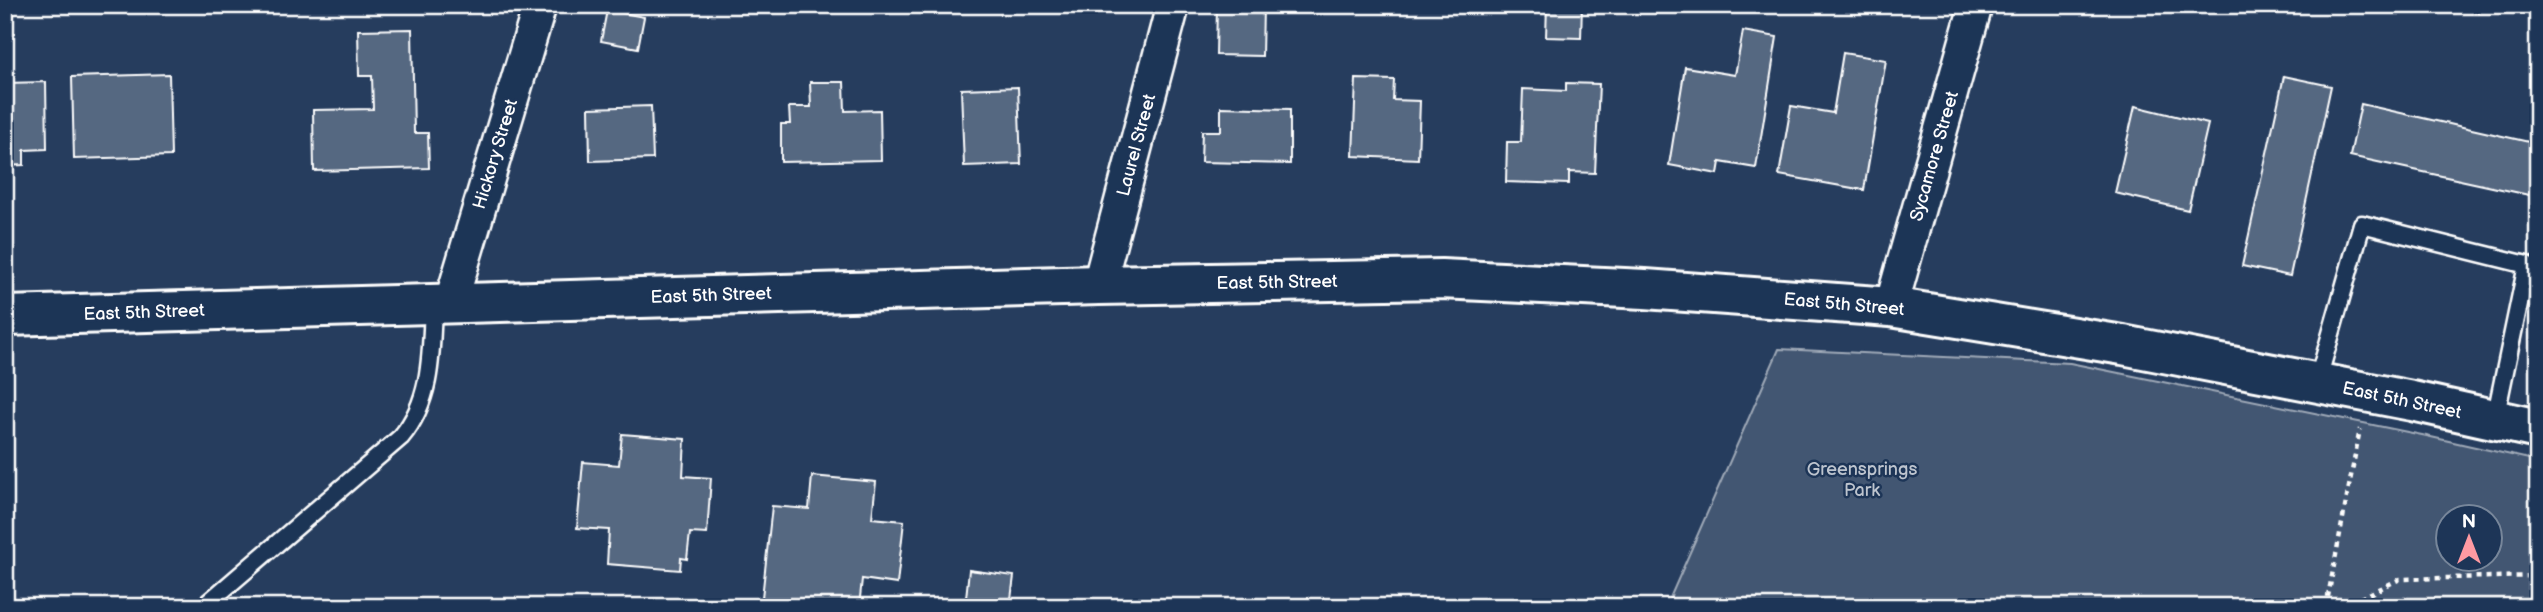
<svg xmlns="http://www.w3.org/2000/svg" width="2543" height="612" viewBox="0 0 2543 612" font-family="'Balsamiq Sans',sans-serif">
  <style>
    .green { fill: #425672; stroke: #a0aab8; stroke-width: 2; fill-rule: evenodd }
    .building { fill: #556781; stroke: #fff; stroke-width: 2 }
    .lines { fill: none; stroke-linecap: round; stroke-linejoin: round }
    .lane-casing { stroke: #fff; stroke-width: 21 }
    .street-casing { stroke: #fff; stroke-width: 37 }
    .secondary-casing { stroke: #fff; stroke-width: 44 }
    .path { stroke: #fff; stroke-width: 4.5; stroke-dasharray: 5 5; stroke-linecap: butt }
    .lane { stroke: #1d3557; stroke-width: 16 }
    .street { stroke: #1d3557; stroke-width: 32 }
    .secondary { stroke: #1d3557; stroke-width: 38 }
    .labels { text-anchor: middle; stroke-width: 5; stroke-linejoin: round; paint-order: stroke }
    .street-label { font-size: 18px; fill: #fff; stroke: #1d3557 }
    .park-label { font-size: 18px; fill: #bdc4ce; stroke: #1d3557 }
  </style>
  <rect width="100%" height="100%" fill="#263d5e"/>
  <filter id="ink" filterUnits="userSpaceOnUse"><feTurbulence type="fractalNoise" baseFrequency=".0143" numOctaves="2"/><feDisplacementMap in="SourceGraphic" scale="14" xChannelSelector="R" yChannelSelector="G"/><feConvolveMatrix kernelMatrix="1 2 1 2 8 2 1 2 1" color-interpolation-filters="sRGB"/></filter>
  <g filter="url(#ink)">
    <path class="green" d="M1779,349l291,14 352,72 116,26v146h-872zM2448,518h42v42h-42z"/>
    <path class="building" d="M1217,5l46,1 -1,50 -46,-1z
      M1547,5h35l-1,33 -35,-1z
      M2455,5h24l-1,8 -23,-5z
      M607,10l37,7 -6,31 -37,-7z
      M412,29l2,104h14l1,35 -115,3 -1,-61 60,-1 -1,-33h-13l-1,-46z
      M1743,31l34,6 -21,131 -36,-6 -2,12 -49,-9 16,-98 50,8z
      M1843,53l43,7 -22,130 -85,-15 12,-69 42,7z
      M169,74l2,82 -97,3 -2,-82z
      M2284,76l47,10 -41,190 -48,-10z
      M1356,79l38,1 -1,20 27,1 -2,58 -65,-3z
      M46,82l1,67 -23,1v15l-19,1v-83z
      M810,82h34l1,29 35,-1 1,50 -100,2v-38h9l-1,-17h22z
      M1566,83l33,1 -4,89 -26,-1v12l-63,-2 1,-40h14l2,-53 43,2z
      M1018,87l3,77 -57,2 -3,-77z
      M2361,104l177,40v53l-188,-41z
      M651,106l2,53 -63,2 -1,-53z
      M2135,106l73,18 -20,86 -73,-17z
      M1221,107l69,2v55l-89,-2 1,-31h19z
      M622,434l63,5 -2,37 28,2 -4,56 -17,-1 -3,26 -6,-1 -1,12 -73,-6 2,-34 -32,-2 6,-66 36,3z
      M812,476l64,6 -4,36 32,3 -7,63 -35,-5 -3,28h-98l11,-101 37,3z
      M969,570l45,6 -4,31h-45z"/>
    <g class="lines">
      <defs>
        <path id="lane" d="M2317,383l45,-159 165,41 -32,154
          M203,607l198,-170c32,-38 30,-87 32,-134"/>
        <path id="street" d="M1099,285l74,-280
          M451,302l89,-297
          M1891,307l85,-302"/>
        <path id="secondary" d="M5,316l1094,-31 342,-6 204,10 246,18 232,38 289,56 126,28"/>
      </defs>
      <use href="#lane" class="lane-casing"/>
      <use href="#street" class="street-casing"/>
      <use href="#secondary" class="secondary-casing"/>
      <path class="path" d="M2326,607l34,-178
        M2342,607l58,-28 138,-3"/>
      <use href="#lane" class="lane"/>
      <use href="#street" class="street"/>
      <use href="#secondary" class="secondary"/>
    </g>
  </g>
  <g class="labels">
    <g class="street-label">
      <text transform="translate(1136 145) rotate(-75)" y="6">Laurel Street</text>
      <text transform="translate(495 154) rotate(-73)" y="6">Hickory Street</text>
      <text transform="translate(1934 156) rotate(-74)" y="6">Sycamore Street</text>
      <text transform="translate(1277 282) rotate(-1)" y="6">East 5th Street</text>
      <text transform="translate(711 295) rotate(-2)" y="6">East 5th Street</text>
      <text transform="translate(1844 304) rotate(5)" y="6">East 5th Street</text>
      <text transform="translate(144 312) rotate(-2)" y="6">East 5th Street</text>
      <text transform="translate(2402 400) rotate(12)" y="6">East 5th Street</text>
    </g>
    <g class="park-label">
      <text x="1862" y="475">Greensprings<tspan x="1862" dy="21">Park</tspan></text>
    </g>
  </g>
  <rect width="2543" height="612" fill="none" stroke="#1d3557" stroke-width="28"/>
  <rect x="14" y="14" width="2515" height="584" fill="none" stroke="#fff" stroke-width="2.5" filter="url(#ink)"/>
  <g transform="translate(2469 538)"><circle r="33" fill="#1d3557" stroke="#77869a" stroke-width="2"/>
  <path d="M0-5L12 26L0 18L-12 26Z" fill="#ff9aa2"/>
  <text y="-10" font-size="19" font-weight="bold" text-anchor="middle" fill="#ffffff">N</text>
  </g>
</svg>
